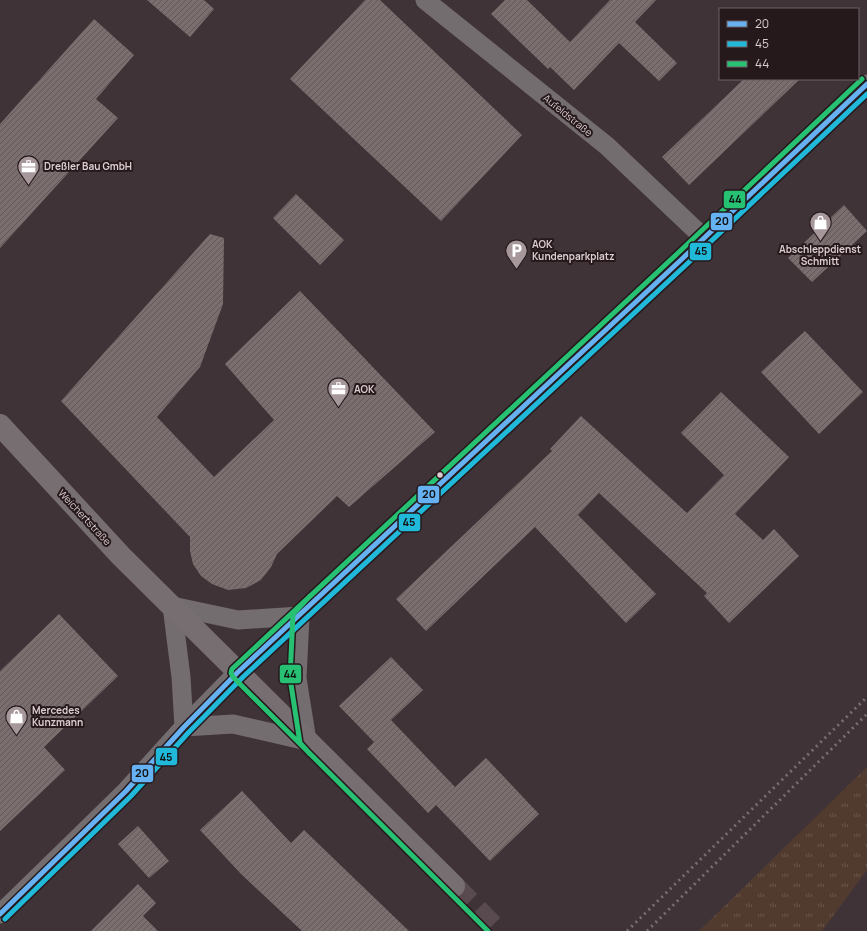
<svg xmlns="http://www.w3.org/2000/svg" width="867" height="931" viewBox="0 0 867 931" font-family="Manrope,sans-serif">
  <style>
    .grass { fill: url(#grass-tufts) }
    .building { fill: url(#building-hatch) }
    .lines { fill: none; stroke-linecap: round; stroke-linejoin: round }
    .secondary-tunnel { stroke: #584a4e; stroke-width: 22; stroke-dasharray: 22 11; stroke-linecap: butt }
    .street { stroke: #746d70; stroke-width: 19 }
    .secondary { stroke: #776e72; stroke-width: 22 }
    .rail { stroke: #776f73; stroke-width: 3; stroke-dasharray: 2 4; stroke-linecap: butt }
    .bus-1-casing { stroke: #25191c; stroke-width: 8 }
    .bus-2-casing { stroke: #25191c; stroke-width: 8 }
    .bus-3-casing { stroke: #25191c; stroke-width: 8 }
    .bus-1 { stroke: #66b1f2; stroke-width: 5 }
    .bus-2 { stroke: #20b9da; stroke-width: 5 }
    .bus-3 { stroke: #26c172; stroke-width: 5 }
    .bus-dot { fill: #ddcdd1; stroke: #25191c; stroke-width: 1.5 }
    .labels { text-anchor: middle; stroke-width: 4; stroke-linejoin: round; paint-order: stroke }
    .street-label { font-size: 10px; fill: #ddcdd1; stroke: #25191c }
    .poi-label { font-size: 10px; font-weight: bold; fill: #ddcdd1; stroke: #25191c; text-anchor: start }
    .line-badge { stroke: #25191c; stroke-width: 1.5 }
    .pale-badge-label { font-size: 11px; text-anchor: middle; font-weight: bold; fill: #111 }
  </style>
  <defs>
    <pattern id="grass-tufts" width="24" height="20" patternUnits="userSpaceOnUse"><rect width="24" height="20" fill="#513b2f"/><path d="M3 7l-1-3M5 7V3M7 7l1-3M15 17l-1-3M17 17v-4M19 17l1-3" fill="none" stroke="#6a564c"/></pattern>
    <pattern id="building-hatch" width="6" height="6" patternUnits="userSpaceOnUse"><rect width="6" height="6" fill="#7b6e6f"/><path d="M-1 1l2-2M0 6l6-6M5 7l2-2" fill="none" stroke="#615859"/></pattern>
  </defs>
  <rect width="100%" height="100%" fill="#403337"/>
  <path class="grass" d="M867,767v103l-45,61h-123z"/>
  <path class="building" d="M147,0h57l10,9 -24,28z
    M365,0h15l142,135 -81,86 -151,-142z
    M505,0h22l43,42 40,-42h46l-21,22 42,41 -18,18 -40,-38 -45,47 -24,-23 -2,2 -57,-55z
    M94,19l40,36 -38,44 22,19 -118,130v-124z
    M744,79h56l-111,106 -27,-28z
    M296,194l48,46 -24,25 -47,-47z
    M844,205l23,26 -55,51 -24,-24z
    M210,234l14,4 -1,66 -23,63 -43,50 57,60 60,-57 -49,-56 75,-73 135,141 -86,75 -12,-11 -60,58 -6,13 -10,13 -15,8 -18,2 -16,-6 -11,-8 -8,-12 -3,-13v-14l-129,-136z
    M805,331l58,61 -44,42 -58,-62z
    M721,392l68,65 -54,57 28,26 11,-11 25,27 -70,67 -25,-27 3,-3 -108,-100 -21,22 78,79 -30,29 -91,-96 -109,104 -30,-32 156,-148 -2,-2 31,-33 106,97 37,-38 -43,-42z
    M59,614l59,62 -74,71 21,23 -65,61v-160z
    M391,657l32,33 -32,30 64,67 31,-29 53,56 -49,47 -54,-56 -8,8 -61,-64 7,-7 -35,-36z
    M242,791l49,52 13,-13 105,101h-107l-61,-57 -41,-44z
    M138,826l31,35 -20,17 -31,-34z
    M138,884l18,19 -13,13 15,15h-67z"/>
  <g class="lines">
    <path class="secondary-tunnel" d="M454,886l44,45"/>
    <path class="street" d="M425,0l182,146 97,92
      M184,727l49,-3 74,17 -10,-63 3,-62
      M184,727l-3,-50 -9,-71 66,14 62,-4
      M0,914l126,-123 58,-64 54,-55 445,-414 184,-174"/>
    <path class="secondary" d="M0,425l121,131 333,330"/>
    <path class="rail" d="M627,931l240,-234
      M647,931l220,-217"/>
    <defs>
      <path id="bus-1" d="M0,914l126,-123 58,-64 54,-55 445,-414 184,-174"/>
      <path id="bus-2" d="M5,919l126,-123 58,-64 54,-55 445,-414 179,-169"/>
      <path id="bus-3" d="M310,596l-17,18 -3,64 10,65 10,11
        M488,931l-255,-254 -2,-4 1,-4 446,-416 184,-174"/>
    </defs>
    <use href="#bus-1" class="bus-1-casing"/>
    <use href="#bus-2" class="bus-2-casing"/>
    <use href="#bus-3" class="bus-3-casing"/>
    <use href="#bus-1" class="bus-1"/>
    <use href="#bus-2" class="bus-2"/>
    <use href="#bus-3" class="bus-3"/>
  </g>
  <defs>
    <symbol id="office-pin" viewBox="-11 -11 22 30"><path d="M0 17L-7.5 6A9.5 9.5 0 1 1 7.5 6Z" fill="#a6979b" stroke="#25191c"/><path d="M-6-3h4V-5.5h4V-3h4V5H-6ZM-1-4.5V-3h2v-1.5ZM-6 0V1H6V0Z" fill="#fff"/></symbol>
    <symbol id="shop-pin" viewBox="-11 -11 22 30"><path d="M0 17L-7.5 6A9.5 9.5 0 1 1 7.5 6Z" fill="#a6979b" stroke="#25191c"/><path d="M-5-2.5h2.3a2.7 3.5 0 0 1 5.4 0H5L5.5 6h-11ZM-1.5-2.5h3a1.5 2.3 0 0 0-3 0Z" fill="#fff"/></symbol>
    <symbol id="parking-pin" viewBox="-11 -11 22 30"><path d="M0 17L-7.5 6A9.5 9.5 0 1 1 7.5 6Z" fill="#a6979b" stroke="#25191c"/><path d="M-3.5-5.5H1a3.5 3.5 0 0 1 0 7H-1V5.5H-3.5ZM-1-3.4V-.6H.8a1.4 1.4 0 0 0 0-2.8Z" fill="#fff"/></symbol>
  </defs>
  <g fill-rule="evenodd">
    <use href="#office-pin" x="16" y="154" width="25" height="34"/>
    <use href="#shop-pin" x="808" y="210" width="25" height="34"/>
    <use href="#parking-pin" x="504" y="238" width="25" height="34"/>
    <use href="#office-pin" x="326" y="376" width="25" height="34"/>
    <use href="#shop-pin" x="4" y="704" width="25" height="34"/>
  </g>
  <circle class="bus-dot" cx="440" cy="475" r="3.5"/>
  <g class="labels">
    <g class="street-label">
      <text transform="translate(568 115) rotate(39)" y="4">Aufeldstraße</text>
      <text transform="translate(85 517) rotate(47)" y="4">Weichertstraße</text>
    </g>
    <g class="poi-label">
      <text x="44" y="170">Dreßler Bau GmbH</text>
      <text x="532" y="248">AOK<tspan x="532" dy="12">Kundenparkplatz</tspan></text>
      <text x="820" y="253" text-anchor="middle">Abschleppdienst<tspan x="820" dy="12">Schmitt</tspan></text>
      <text x="354" y="393">AOK</text>
      <text x="32" y="714">Mercedes<tspan x="32" dy="12">Kunzmann</tspan></text>
    </g>
  </g>
  <g class="line-badge">
    <rect x="723" y="190" width="23" height="19" rx="4" fill="#26c172"/>
    <rect x="710" y="212" width="23" height="19" rx="4" fill="#66b1f2"/>
    <rect x="689" y="242" width="23" height="19" rx="4" fill="#20b9da"/>
    <rect x="417" y="485" width="23" height="19" rx="4" fill="#66b1f2"/>
    <rect x="398" y="513" width="23" height="19" rx="4" fill="#20b9da"/>
    <rect x="279" y="664" width="23" height="20" rx="4" fill="#26c172"/>
    <rect x="155" y="747" width="23" height="19" rx="4" fill="#20b9da"/>
    <rect x="131" y="764" width="23" height="19" rx="4" fill="#66b1f2"/>
  </g>
  <g class="pale-badge-label">
    <text x="735" y="203">44</text>
    <text x="722" y="225">20</text>
    <text x="701" y="255">45</text>
    <text x="429" y="498">20</text>
    <text x="409" y="526">45</text>
    <text x="290" y="678">44</text>
    <text x="166" y="761">45</text>
    <text x="142" y="777">20</text>
  </g>
  <rect x="719" y="8" width="140" height="72" fill="#25191c" stroke="#6f6164"/>
  <rect x="727" y="21" width="20" height="6" fill="#66b1f2" stroke="#6f6164"/>
  <text x="755" y="28" font-size="12" fill="#ddcdd1">20</text>
  <rect x="727" y="41" width="20" height="6" fill="#20b9da" stroke="#6f6164"/>
  <text x="755" y="48" font-size="12" fill="#ddcdd1">45</text>
  <rect x="727" y="61" width="20" height="6" fill="#26c172" stroke="#6f6164"/>
  <text x="755" y="68" font-size="12" fill="#ddcdd1">44</text>
</svg>
